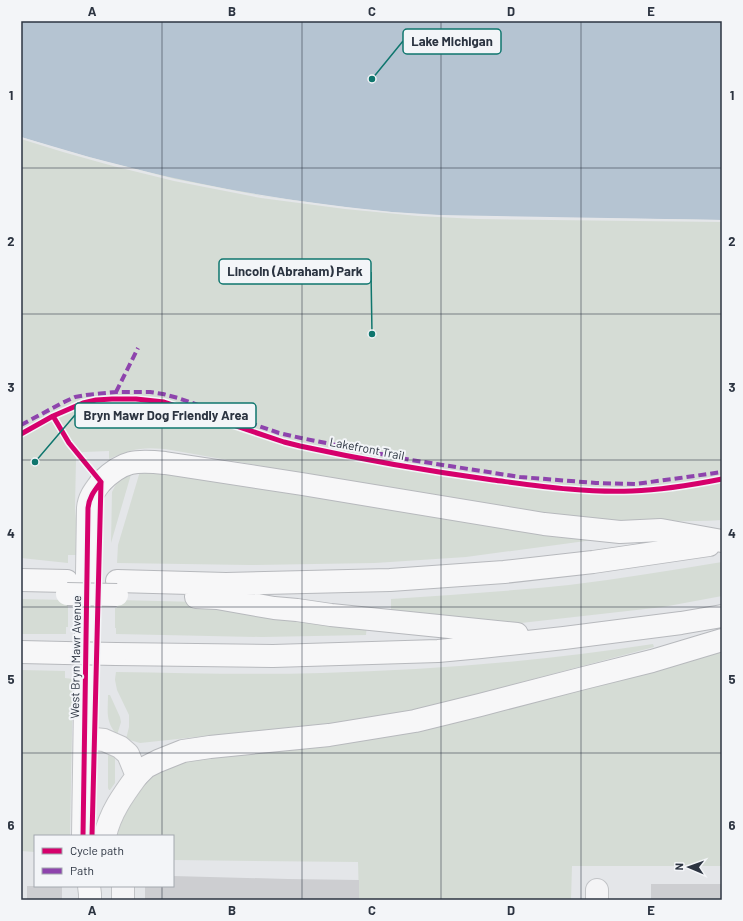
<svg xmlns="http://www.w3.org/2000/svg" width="743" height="921" viewBox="0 0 743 921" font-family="Barlow,sans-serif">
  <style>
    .green { fill: #d5dcd5 }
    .water { fill: #b5c4d2 }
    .pier { fill: #e4e6e9 }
    .building { fill: #cdced1 }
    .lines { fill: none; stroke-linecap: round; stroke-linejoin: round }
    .minor-casing { stroke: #c2c4c7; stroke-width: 24 }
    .major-casing { stroke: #c1c3c6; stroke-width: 24 }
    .highway-casing { stroke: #b7b9bd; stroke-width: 24 }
    .minor { stroke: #f4f4f6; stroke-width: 22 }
    .major { stroke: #f7f7f8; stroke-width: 22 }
    .highway { stroke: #f7f7f8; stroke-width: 22 }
    .highway-bridge-casing { stroke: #b7b9bd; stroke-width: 24; stroke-linecap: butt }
    .highway-bridge { stroke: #f7f7f8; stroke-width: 22 }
    .quiet { stroke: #8e44ad; stroke-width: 4; stroke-dasharray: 8 4; stroke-linecap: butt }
    .cycleway-casing { stroke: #f3f5f8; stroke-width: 8 }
    .cycleway { stroke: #d6006c; stroke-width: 5 }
    .grid { fill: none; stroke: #2c3441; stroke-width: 1; stroke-opacity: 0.55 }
    .labels { text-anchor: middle; stroke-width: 4; stroke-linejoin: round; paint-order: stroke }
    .street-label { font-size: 12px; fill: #2c3441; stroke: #f3f5f8 }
    .leader { fill: none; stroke: #0f766e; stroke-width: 1.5 }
    .callout-dot { fill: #0f766e; stroke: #f3f5f8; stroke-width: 1.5 }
    .callout { fill: #f3f5f8; stroke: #0f766e; stroke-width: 1.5 }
    .callout-label { font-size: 13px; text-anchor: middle; font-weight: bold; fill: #2c3441 }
    .neatline { fill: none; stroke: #2c3441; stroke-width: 1.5 }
    .grid-label { font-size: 13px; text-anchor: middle; font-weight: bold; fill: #2c3441 }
  </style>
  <rect width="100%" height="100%" fill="#e4e6e9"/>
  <path class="green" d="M21,137l21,7 220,52 84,11 131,10 245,3v300c-55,3 -109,1 -164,-4l-235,-39 -152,-27c-13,-2 -28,-3 -41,1 -7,2 -14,5 -21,8v-8l-26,1 -7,7 -1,49 4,47h-11v8l-47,-5z
    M141,468l452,72 -127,17 -91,6 -125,2 -133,-2 1,-18z
    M132,471l-21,72 1,-51 4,-8z
    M722,562v34l-59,11 -142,16 -130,-10v-14c59,-4 119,-8 178,-14 51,-6 102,-15 153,-23z
    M21,599l46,1v6h1v21h-2v7h-45z
    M117,600l82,2 168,22 -1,11 -104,2 -146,-3v-6h-1v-20h2z
    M653,644l1,3 -230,61 -64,12 -220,23 -14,-4 3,-12v-12l-12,-25 -2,-10v-1l1,-7c68,1 137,3 206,1 110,-3 222,-12 331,-29z
    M722,646v220h-150l-1,34h-212l-1,-38 -185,-2v-24h-62l29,-50 13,-11 33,-15z
    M21,670l44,1v7l8,1 -3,157h-35v16l-14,-1z
    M108,695h2l10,22 1,5 -4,13c-12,-14 -9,-23 -9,-40z
    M109,754h2l4,3v26l-5,7h-1l-1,-2v-32z"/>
  <path class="water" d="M21,21h701v199c-58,-1 -116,-2 -175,-2 -52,-1 -104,-1 -156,-6 -126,-12 -250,-37 -370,-75z"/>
  <path class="pier" d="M21,137l68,20 86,22 87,17 84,11 46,5 48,3 282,5v2l-245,-3 -59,-3 -73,-7 -84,-11 -87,-17 -61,-15 -50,-14 -42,-13z"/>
  <path class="building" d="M173,876l115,3 71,1v20h-214v-14h28z
    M651,884h71v16h-71z
    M27,886h35v14h-35z"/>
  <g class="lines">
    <defs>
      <path id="minor" d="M123,900v-14
        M597,900v-10"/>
      <path id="major" d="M85,738l19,2 16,7 8,7 9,22c-14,19 -27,37 -32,60
        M83,836l5,-328c1,-11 7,-18 13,-26
        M89,886l1,8v6"/>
      <path id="highway" d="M101,482c22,-22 35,-22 64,-19l137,21 242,40 76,8 41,-2 61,11
        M21,580l46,1
        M117,581l109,3 164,-4 114,-8 89,-10 116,-17
        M196,597l21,1 57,10 23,2 34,5 186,19
        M21,652l44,1
        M116,654l157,2 165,-5 43,-4 83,-9 117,-15 41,-7
        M137,776l9,-9 12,-6 25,-10 27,-4 119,-12 86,-14 65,-16 104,-27 68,-17 70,-21"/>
    </defs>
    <use href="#minor" class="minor-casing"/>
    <use href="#major" class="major-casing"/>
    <use href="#highway" class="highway-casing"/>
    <use href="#minor" class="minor"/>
    <use href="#major" class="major"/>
    <use href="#highway" class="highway"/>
    <defs>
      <path id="highway-bridge" d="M67,594l50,1
        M65,653l51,1"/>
    </defs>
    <use href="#highway-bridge" class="highway-bridge-casing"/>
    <use href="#highway-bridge" class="highway-bridge"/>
    <path class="quiet" d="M116,392l22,-44
      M21,425l41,-22 13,-6 11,-2 30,-3h34l13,2 15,4 101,35 22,5 110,22 109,17 76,6 39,1 45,-6 42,-6"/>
    <defs>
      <path id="cycleway" d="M53,416l16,27 32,39
        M21,434l32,-18 30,-13 13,-3 16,-1h24l28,3 120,40 16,4c64,14 128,25 193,34 46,6 93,13 139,11 30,-1 60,-6 90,-12
        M83,836l5,-328c1,-11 7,-18 13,-26
        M92,836l9,-354"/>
    </defs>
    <use href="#cycleway" class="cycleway-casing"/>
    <use href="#cycleway" class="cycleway"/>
  </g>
  <path class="grid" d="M162,21v815M302,21v879M441,21v879M581,21v879M21,168h701M21,314h701M21,460h701M21,607h701M21,753h701M162,886v14"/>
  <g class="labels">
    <g class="street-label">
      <text transform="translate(367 449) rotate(11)" y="4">Lakefront Trail</text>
      <text transform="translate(76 657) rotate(-89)" y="4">West Bryn Mawr Avenue</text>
    </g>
  </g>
  <path class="leader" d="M372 79L403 41M372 334L371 272M35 462L75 415"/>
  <g class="callout-dot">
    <circle cx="372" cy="79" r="4"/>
    <circle cx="372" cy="334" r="4"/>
    <circle cx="35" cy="462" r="4"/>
  </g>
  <g class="callout">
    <rect x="403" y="29" width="98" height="25" rx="4"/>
    <rect x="219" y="259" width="152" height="25" rx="4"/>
    <rect x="75" y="403" width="181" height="25" rx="4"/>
  </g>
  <g class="callout-label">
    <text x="452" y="46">Lake Michigan</text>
    <text x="295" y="276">Lincoln (Abraham) Park</text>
    <text x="166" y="420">Bryn Mawr Dog Friendly Area</text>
  </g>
  <rect width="743" height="921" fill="none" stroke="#f3f5f8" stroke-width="44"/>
  <rect x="34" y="835" width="140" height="52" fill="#f3f5f8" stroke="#a3a8af"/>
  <rect x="42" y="848" width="20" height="6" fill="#d6006c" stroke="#a3a8af"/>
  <text x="70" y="855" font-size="12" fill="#2c3441">Cycle path</text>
  <rect x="42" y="868" width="20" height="6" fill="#8e44ad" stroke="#a3a8af"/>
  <text x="70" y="875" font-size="12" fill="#2c3441">Path</text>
  <g transform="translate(689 867) rotate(272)" stroke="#f3f5f8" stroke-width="3" paint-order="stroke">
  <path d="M0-3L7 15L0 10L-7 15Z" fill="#2c3441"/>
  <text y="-6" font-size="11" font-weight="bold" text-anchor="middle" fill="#2c3441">N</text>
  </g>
  <rect x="22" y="22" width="699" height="877" class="neatline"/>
  <g class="grid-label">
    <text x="92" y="16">A</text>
    <text x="232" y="16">B</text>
    <text x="372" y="16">C</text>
    <text x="511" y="16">D</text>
    <text x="651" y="16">E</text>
    <text x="11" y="100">1</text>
    <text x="732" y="100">1</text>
    <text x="11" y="246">2</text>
    <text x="732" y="246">2</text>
    <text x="11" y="392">3</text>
    <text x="732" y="392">3</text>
    <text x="11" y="538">4</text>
    <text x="732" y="538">4</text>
    <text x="11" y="684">5</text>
    <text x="732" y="684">5</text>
    <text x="11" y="830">6</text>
    <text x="732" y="830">6</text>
    <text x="92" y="915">A</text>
    <text x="232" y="915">B</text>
    <text x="372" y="915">C</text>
    <text x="511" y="915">D</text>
    <text x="651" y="915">E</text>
  </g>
</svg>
